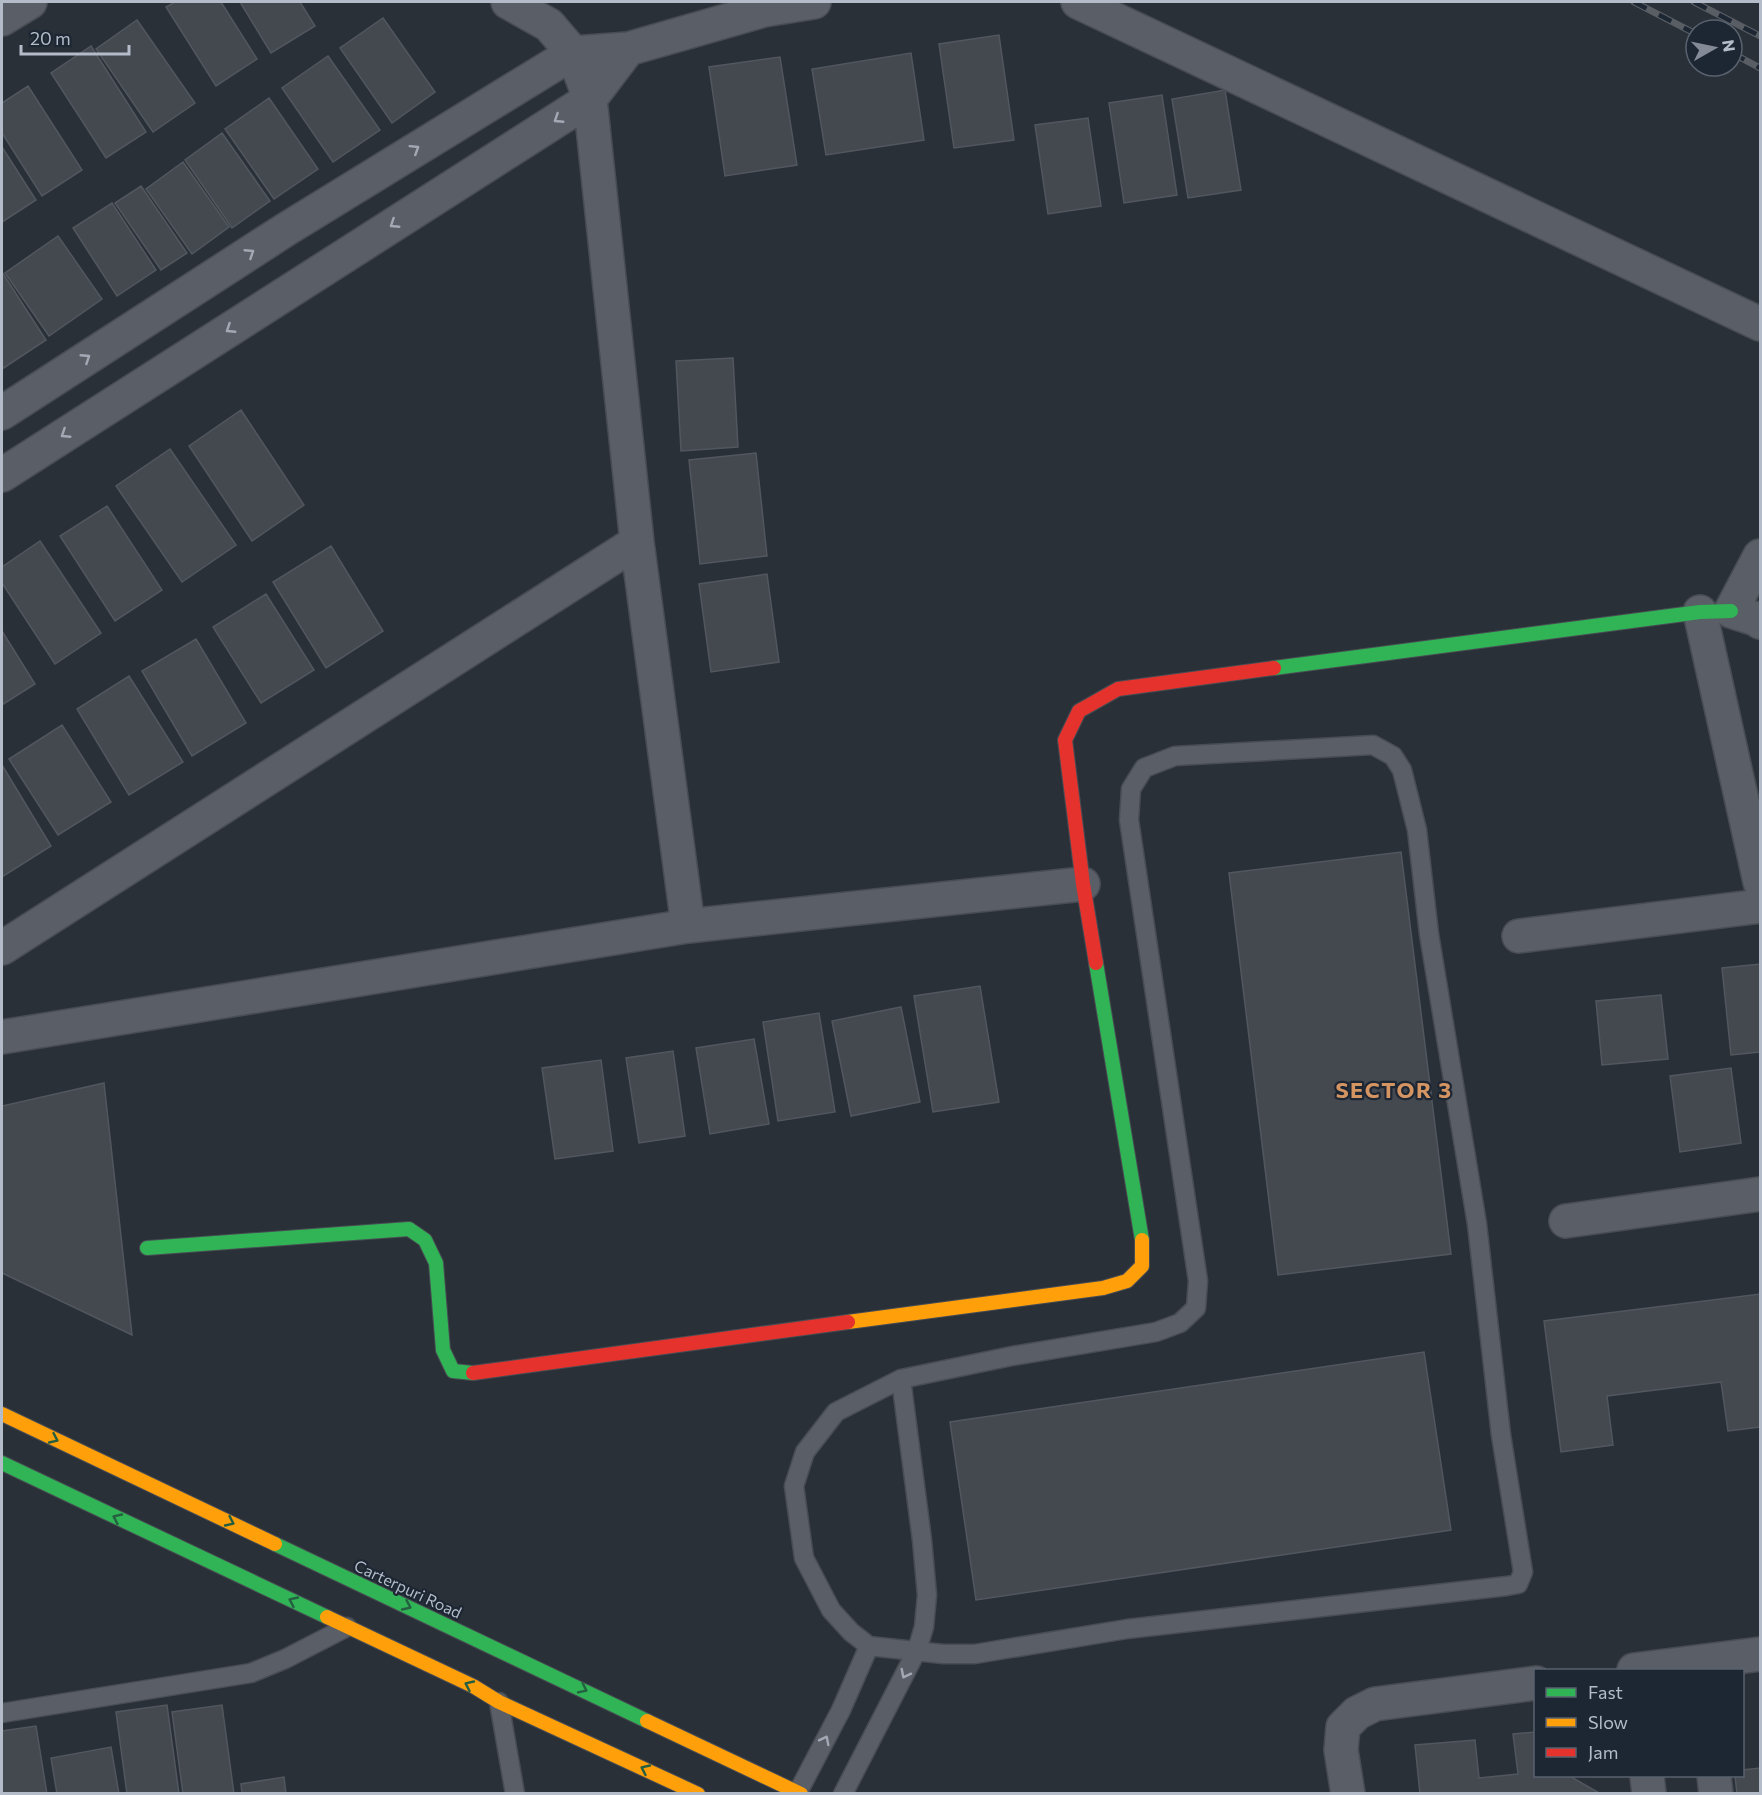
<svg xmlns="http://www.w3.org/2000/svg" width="1762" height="1795" viewBox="0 0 1762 1795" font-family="Commissioner,sans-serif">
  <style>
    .building { fill: #444950; stroke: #52575f; stroke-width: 1.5 }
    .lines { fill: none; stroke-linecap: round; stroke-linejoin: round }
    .lane-casing { stroke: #484c53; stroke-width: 21 }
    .street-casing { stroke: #484c53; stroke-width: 36 }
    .fast-casing { stroke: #484c53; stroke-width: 16 }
    .slow-casing { stroke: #484c53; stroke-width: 16 }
    .jam-casing { stroke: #484c53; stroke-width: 16 }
    .lane { stroke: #5a5e66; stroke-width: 18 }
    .street { stroke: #5a5e66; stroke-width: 33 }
    .fast { stroke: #30b455; stroke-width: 14 }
    .slow { stroke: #ff9f0a; stroke-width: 14 }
    .jam { stroke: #e5322d; stroke-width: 14 }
    .rail-casing { stroke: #595d64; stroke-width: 7 }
    .rail { stroke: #1d2633; stroke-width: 4.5; stroke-dasharray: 14; stroke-linecap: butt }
    .oneway { stroke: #a2a9b5 }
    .oneway2 { stroke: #255f41 }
    .labels { text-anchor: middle; stroke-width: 4.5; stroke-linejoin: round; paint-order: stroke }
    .street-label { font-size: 16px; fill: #b4bcc9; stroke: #1d2633 }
    .district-label { font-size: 22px; font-weight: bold; letter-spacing: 1.5px; fill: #d59563; stroke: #1d2633 }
  </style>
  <rect width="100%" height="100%" fill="#2a3038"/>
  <path class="building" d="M175,2h46l36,57 -41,27 -50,-79z
    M240,2h60l15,24 -44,27z
    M383,18l52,74 -43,31 -52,-75z
    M137,20l58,83 -42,29 -57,-83z
    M999,35l15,105 -60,8 -15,-104z
    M91,46l55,86 -40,26 -55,-85z
    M911,53l13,87 -98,15 -14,-86z
    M328,56l52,74 -47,32 -51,-74z
    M780,57l17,108 -72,11 -16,-109z
    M28,86l54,84 -40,26 -40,-63v-30z
    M1225,90l16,100 -53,8 -16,-99z
    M1162,95l15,100 -53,8 -15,-100z
    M269,98l49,71 -44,30 -49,-70z
    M1088,118l13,88 -53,8 -13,-89z
    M222,133l48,68 -38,27 -47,-68z
    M2,147l34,53 -34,22z
    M183,162l46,65 -37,27 -46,-65z
    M141,186l46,67 -26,17 -46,-67z
    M112,203l44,67 -39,26 -44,-68z
    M58,236l44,63 -53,37 -44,-63z
    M2,272l44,68 -44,29z
    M733,358l5,89 -57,4 -5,-90z
    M241,410l63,95 -52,36 -63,-95z
    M170,449l66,96 -54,37 -66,-96z
    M756,453l11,103 -67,8 -11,-104z
    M107,506l55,84 -47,31 -55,-85z
    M40,541l61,92 -46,31 -53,-81v-16z
    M331,546l52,85 -57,37 -53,-86z
    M767,574l12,88 -68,10 -12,-88z
    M266,594l48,76 -53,33 -48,-76z
    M2,631l33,53 -33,21z
    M196,639l50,84 -54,33 -50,-85z
    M129,676l54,86 -54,33 -52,-86z
    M62,725l49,77 -53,33 -49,-76z
    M2,765l49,81 -49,31z
    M1401,852l50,402 -173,21 -49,-402z
    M1760,964v88l-29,3 -9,-87z
    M980,986l19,116 -66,10 -19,-116z
    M1661,995l7,64 -66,6 -6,-64z
    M901,1007l19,95 -69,14 -19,-95z
    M819,1013l16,99 -57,9 -15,-99z
    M754,1039l15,85 -59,10 -14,-86z
    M673,1051l12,85 -46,7 -13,-85z
    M601,1060l12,91 -58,8 -13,-91z
    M1731,1068l10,75 -61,9 -10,-76z
    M104,1083l28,252 -130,-62v-167z
    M1760,1294v133l-32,4 -7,-49 -114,14 6,49 -52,7 -17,-131z
    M1424,1352l27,178 -475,70 -26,-178z
    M167,1705l12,89h-52l-11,-82z
    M222,1705l12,89h-51l-11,-82z
    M36,1726l11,68h-45v-63z
    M1536,1732v44h37v2l28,16h-181l-5,-49 60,-5 4,38 39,-4 -5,-40z
    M111,1747l8,47h-62l-6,-36z
    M1760,1768v26h-23l-2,-18h7v-6z
    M284,1777l2,17h-44l-1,-10z"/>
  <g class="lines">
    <defs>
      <path id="lane" d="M1373,745l20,11 9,14 15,60 12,104 48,290 24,211 22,137 -5,12 -11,2 -380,43 -152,25h-32l-74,-8 -18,-14 -20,-22 -27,-52 -10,-72 11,-34 31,-40 65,-33 111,-23 144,-24 24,-9 16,-15 2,-27 -69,-461 2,-31 13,-21 31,-12z
        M499,1702l16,92
        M2,1713l249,-40 34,-14 62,-32
        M797,1794l44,-84 28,-64
        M843,1794l74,-144 7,-23 3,-32 -5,-55 -21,-161"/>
      <path id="street" d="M508,2l41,23 24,28 17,46 47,443 51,384
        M1078,2l682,322
        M2,19l28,-17
        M2,413l283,-183 288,-177 55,-4 136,-39 50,-8
        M2,475l588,-376 38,-50
        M1760,556l-29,55 25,8 4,3
        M1700,612l60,270
        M1519,936l241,-30
        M2,948l635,-406
        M2,1037l686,-111 395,-42
        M1566,1221l194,-27
        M1634,1670l126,-16
        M1647,1776l2,18
        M1714,1776l2,18
        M1348,1794l-7,-44 2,-23 14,-14 18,-9 161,-21"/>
      <path id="fast" d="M1274,668l426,-56 31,-1
        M1096,963l46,277
        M147,1248l262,-19 16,11 11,23 7,87 10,21 20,2
        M2,1463l325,154
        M275,1544l372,177"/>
      <path id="slow" d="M848,1322l255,-34 24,-7 15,-15v-26
        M2,1414l273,130
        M327,1617l146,69 26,16 199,92
        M647,1721l154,73"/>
      <path id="jam" d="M1096,963l-13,-79 -18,-144 14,-29 39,-22 156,-21
        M473,1373l375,-51"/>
    </defs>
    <use href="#lane" class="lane-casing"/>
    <use href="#street" class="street-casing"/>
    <use href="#fast" class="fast-casing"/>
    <use href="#slow" class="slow-casing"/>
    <use href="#jam" class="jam-casing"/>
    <use href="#lane" class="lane"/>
    <use href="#street" class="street"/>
    <use href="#fast" class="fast"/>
    <use href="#slow" class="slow"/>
    <use href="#jam" class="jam"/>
    <defs>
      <path id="rail" d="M1634,2l62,32
        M1694,2l66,34
        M1732,53l28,15"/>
    </defs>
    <use href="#rail" class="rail-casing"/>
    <use href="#rail" class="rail"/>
  </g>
  <defs><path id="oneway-chevron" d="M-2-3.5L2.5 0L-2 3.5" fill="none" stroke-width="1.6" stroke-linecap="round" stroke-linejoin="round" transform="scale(1.5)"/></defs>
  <g class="oneway">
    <use href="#oneway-chevron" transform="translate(558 119) rotate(147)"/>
    <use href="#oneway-chevron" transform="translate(415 149) rotate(-32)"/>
    <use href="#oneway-chevron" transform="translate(394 224) rotate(147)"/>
    <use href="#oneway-chevron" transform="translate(250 253) rotate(-33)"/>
    <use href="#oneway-chevron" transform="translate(230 329) rotate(147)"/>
    <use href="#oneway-chevron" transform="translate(86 358) rotate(-33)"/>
    <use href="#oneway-chevron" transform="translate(65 434) rotate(147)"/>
    <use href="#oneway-chevron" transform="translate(905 1674) rotate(117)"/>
    <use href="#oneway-chevron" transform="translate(825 1740) rotate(-63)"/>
  </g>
  <g class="oneway2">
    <use href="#oneway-chevron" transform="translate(54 1439) rotate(25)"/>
    <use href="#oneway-chevron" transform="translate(117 1518) rotate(-155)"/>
    <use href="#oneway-chevron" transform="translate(230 1522) rotate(25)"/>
    <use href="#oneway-chevron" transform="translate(293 1601) rotate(-155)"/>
    <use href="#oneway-chevron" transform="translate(407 1606) rotate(25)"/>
    <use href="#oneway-chevron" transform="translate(469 1685) rotate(-155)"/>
    <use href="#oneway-chevron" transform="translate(583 1689) rotate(26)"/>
    <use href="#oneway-chevron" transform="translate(645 1769) rotate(-155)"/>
  </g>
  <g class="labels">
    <g class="street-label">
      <text transform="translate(408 1589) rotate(25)" y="6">Carterpuri Road</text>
    </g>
    <g class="district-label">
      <text x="1394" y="1098">SECTOR 3</text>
    </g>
  </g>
  <rect width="1762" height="1795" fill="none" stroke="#b4bcc9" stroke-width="6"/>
  <rect x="1534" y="1669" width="210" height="108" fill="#1d2633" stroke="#59626f" stroke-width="1.5"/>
  <rect x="1546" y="1688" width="30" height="9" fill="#30b455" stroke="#59626f" stroke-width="1.5"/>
  <text x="1588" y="1699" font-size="18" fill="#b4bcc9">Fast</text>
  <rect x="1546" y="1718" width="30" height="9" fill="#ff9f0a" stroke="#59626f" stroke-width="1.5"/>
  <text x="1588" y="1729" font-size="18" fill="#b4bcc9">Slow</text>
  <rect x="1546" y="1748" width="30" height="9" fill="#e5322d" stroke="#59626f" stroke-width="1.5"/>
  <text x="1588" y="1759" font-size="18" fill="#b4bcc9">Jam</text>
  <g transform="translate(1714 48) rotate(81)"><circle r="28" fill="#1d2633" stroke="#59626f" stroke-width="1.5"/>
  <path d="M0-4.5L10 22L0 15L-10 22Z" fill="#848b96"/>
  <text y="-9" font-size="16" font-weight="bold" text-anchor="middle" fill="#b4bcc9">N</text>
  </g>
  <path d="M21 45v9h108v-9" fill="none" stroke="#b4bcc9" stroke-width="3"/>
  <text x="30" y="45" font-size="18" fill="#b4bcc9" stroke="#1d2633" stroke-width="4.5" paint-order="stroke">20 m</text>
</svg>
